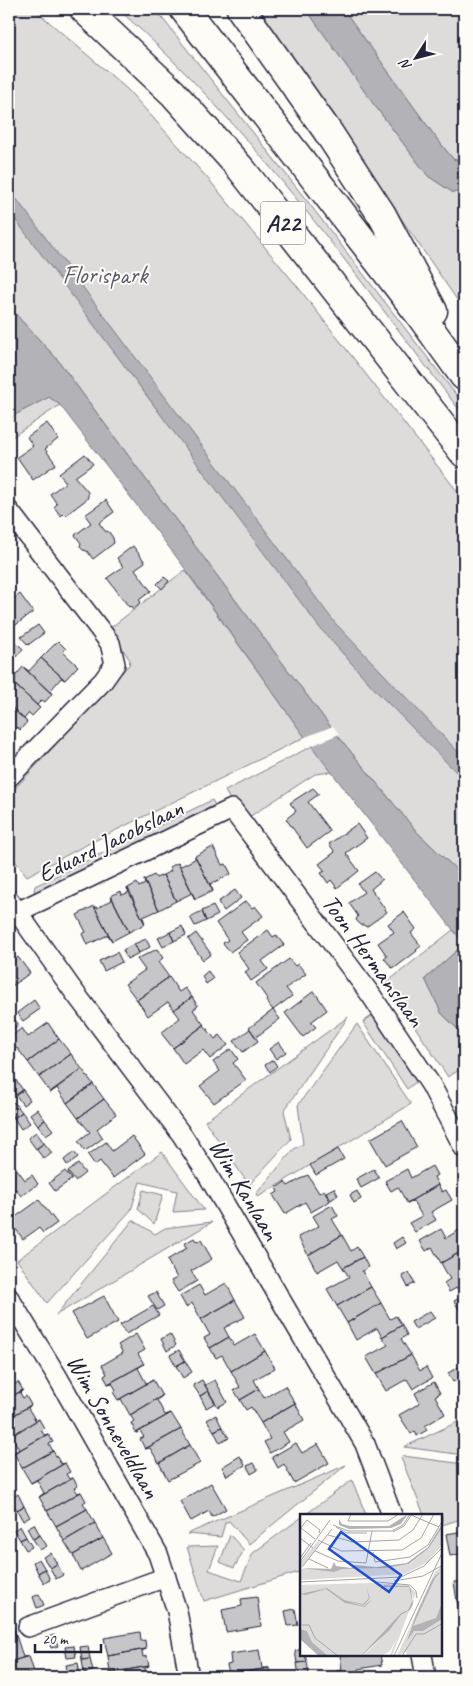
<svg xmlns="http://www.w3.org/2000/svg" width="473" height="1686" viewBox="0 0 473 1686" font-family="Caveat,sans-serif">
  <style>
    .green { fill: #dddcdb; stroke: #807f8b }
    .water { fill: #b2b2b7; stroke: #787885 }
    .pier { fill: #fdfcf7 }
    .building { fill: #c6c6c8; stroke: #22223b }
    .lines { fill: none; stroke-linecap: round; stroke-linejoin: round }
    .minor-casing { stroke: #22223b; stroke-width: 22 }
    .motorway-casing { stroke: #22223b; stroke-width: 31 }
    .minor { stroke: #fdfcf7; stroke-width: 19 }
    .motorway { stroke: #fdfcf7; stroke-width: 28 }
    .labels { text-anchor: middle; stroke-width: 4; stroke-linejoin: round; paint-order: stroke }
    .shield { fill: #fdfcf7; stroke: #646373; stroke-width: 1 }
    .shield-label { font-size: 24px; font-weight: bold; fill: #22223b }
    .park-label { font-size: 25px; fill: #5a5a6b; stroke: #fdfcf7 }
    .street-label { font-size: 25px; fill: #22223b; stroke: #fdfcf7 }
    .inset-road { fill: none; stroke: #a5a5ac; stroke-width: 1 }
    .view { fill: #1d4ed8; fill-opacity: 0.15; stroke: #1d4ed8; stroke-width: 2.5 }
    .inset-edge { fill: none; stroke: #22223b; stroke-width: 2.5 }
  </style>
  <rect width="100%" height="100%" fill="#fdfcf7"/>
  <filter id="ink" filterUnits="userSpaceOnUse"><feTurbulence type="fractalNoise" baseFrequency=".02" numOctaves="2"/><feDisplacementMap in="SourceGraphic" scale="10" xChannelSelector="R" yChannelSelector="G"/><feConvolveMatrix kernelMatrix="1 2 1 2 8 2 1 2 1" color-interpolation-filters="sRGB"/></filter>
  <g filter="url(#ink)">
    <path class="green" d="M9,9h25l93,80 83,92 87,105 167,214v377l-47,-45 -84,-102 -115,-153 -161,-218 -48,-52v-99l9,-7 -9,-12z
      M118,9h37l153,193 156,203v11c-108,-140 -212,-289 -346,-407z
      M257,9h49l66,93 56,74 24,16 12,1v117z
      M343,9h121v153l-11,-3 -16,-20z
      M49,397l11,8 -51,34v-21z
      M185,570l120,167 -219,108 -59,31 -18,-23v-58l120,-130 1,-5 -21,-31z
      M312,746l20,26 -17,2 -66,43 -16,-12 -8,-14z
      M212,800l3,5 -178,89 -3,-3 1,-5z
      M454,929l10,15 -39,35 17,35 22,21v32l-16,10 -62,-94z
      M373,1015l44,66 -10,8 -44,-67z
      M348,1017l-64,94 7,28 -42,46 -44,-64z
      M357,1024l54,80 -153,93 -2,-3 38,-45 9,-5 -5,-39z
      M162,1152l42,58 -31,2 4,-21 -37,-9 -9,28 -84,93 -30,-43z
      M143,1190l20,5 -9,29 -16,-15z
      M133,1220l22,14 10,-6 47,-6 -156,93z
      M464,1419v36l-60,-8z
      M403,1456l61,8v54l-22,7v-10h-18l-23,-57z
      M346,1465l-97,79 -20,-23 -4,2 -4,14 -34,-3z
      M352,1480l14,35h-61z
      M302,1517v54l-98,30 -17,-54 31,-1 -9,24 32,11 12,-28z
      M230,1535l14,15 -10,18 -14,-6z"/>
    <path class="water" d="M306,9h37l94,130 16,20 11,3v31l-12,-1 -24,-16 -56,-74z
      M9,189l326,434 129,135v22l-85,-86 -60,-67 -310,-416z
      M9,307l48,52 161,218 115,153 84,102 47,45v67l-158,-205 -125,-176 -121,-158 -11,-8 -40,21z
      M464,944v91l-22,-21 -17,-35z"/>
    <path class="pier" d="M333,726l6,8 -30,13 -6,-9z"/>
    <path class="building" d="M47,423l11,16 -13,10 11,15 -23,16 -16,-23 16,-11 -6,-9z
      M85,454l8,10 -18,13 13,15v4l-1,3 -21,16 -2,-2 -3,3 -7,-9 3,-3 -7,-10 16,-12 -7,-8z
      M106,500l8,12 -15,11 6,8 4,1 4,6 1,5 -21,16 -6,-8 -4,-1 -3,-3 1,-4 -6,-8 16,-12 -6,-8z
      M133,546l12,16 -10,7 16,22 -12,9 2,2 -8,7 -2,-3 -2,1 -22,-29 16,-11 -6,-9z
      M164,577l5,4 -7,8 -5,-5z
      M20,594l13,18 -24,18v-27z
      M38,625l6,8 -16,12 -7,-8z
      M58,641l8,8 -3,3 15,14 -13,14 -24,-22z
      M16,642l7,7 -9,10 -5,-6v-3z
      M41,658l24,22 -4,-2 -11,13 2,3 -29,-27 6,4z
      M23,667l29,27 -7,8 -3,-2 -5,5 3,3 -29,-27z
      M11,681l29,27 -8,8 -3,-3 -5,6 3,3 -18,-17v-12l6,-7z
      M9,705l18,17 -7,8 -3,-3 -6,6 -2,-2z
      M313,788l6,6 -11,8 22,29 -23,17 -21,-29 10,-8 -6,-8z
      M357,824l10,14 -21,15 13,18 -22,17 -6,-8 -3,3 -7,-10 4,-2 -6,-7 16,-12 -6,-8z
      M213,847l9,18 4,-1 5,10 -21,10 3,7 -18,-35z
      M195,856l18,35 -18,8 -17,-36 3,3 14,-7z
      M178,863l17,36v1l-3,-7 -16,8 -13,-26 8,-4 -2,-4z
      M375,872l7,8 -11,9 16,23 -21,15 -2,-2h-3l-5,-5 2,-4 -9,-13 15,-11 -6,-8z
      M154,875l2,3 7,-3 13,26 -17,9 -15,-30z
      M144,880l15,30 -16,7 2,7 -17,-36 9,-5 2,4 6,-3z
      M127,888l18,36 -16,8 -18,-36 10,-5 1,4 5,-2 2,-1z
      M235,890l6,8 -17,13 -6,-9z
      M111,896l18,36 -17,9 -18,-35 3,2 15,-8z
      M246,901l6,7 3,-2 8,10 -22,16 6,8 -17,12 -7,-9 5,-3 -12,-17z
      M94,906l18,35 -4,-6 -21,10 -5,-11 4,-2 -9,-17z
      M213,906l5,9 -12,6 -4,-10z
      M202,911l4,10 -11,5 -5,-9z
      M404,912l12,17 -5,4 10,13 -5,4 1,1 -21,16 -1,-1 -3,2 -8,-10 3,-2 -9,-13 16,-11 -6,-8z
      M182,926l4,9 -12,6 -4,-9z
      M268,930l5,7 3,-2 8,10 -22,16 6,8 -17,12 -6,-9 4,-3 -12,-17z
      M170,932l4,9 -11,6 -5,-9z
      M196,933l15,21 -8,6 -15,-21z
      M146,939l4,8 -11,6 -5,-9z
      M134,944l5,9 -12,6 -4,-9z
      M157,949l6,9 -5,4 11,15 -32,23 -12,-16 20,-14 -8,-11z
      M117,952l5,10 -18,9 -5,-10z
      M18,957l12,16 -21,15v-24z
      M289,959l6,7 3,-2 8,10 -20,14 6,8 -19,14 -7,-9 2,-1 -12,-17z
      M208,971l5,8 -7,5 -4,-8z
      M169,977l10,15 6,-4 7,9 -18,13 -6,-8 -20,14 -11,-16z
      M314,991l13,19 -16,12 5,5 -13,10 -18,-24z
      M192,997l6,9 -5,4 11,15 -31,23 -12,-15 19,-15 -6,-8z
      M34,1000l6,9 -17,12 -6,-8z
      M273,1010l7,9 -24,18 -7,-9z
      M13,1017l6,8 -10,7v-12z
      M48,1023l11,16 -31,23 -11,-14 -6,4 -2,-4v-10l13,-10 6,9z
      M204,1025l11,14 5,-4 8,10 -18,14 -7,-9 -19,14 -11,-16z
      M250,1029l8,12 -15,11 -9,-11z
      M59,1039l12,15 -32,23 -11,-15z
      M279,1042l7,10 -10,7 -7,-10z
      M231,1049l7,10 -5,4 13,17 -32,23 -14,-17 20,-15 -7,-9z
      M71,1054l11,15 -32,23 -11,-15z
      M273,1060l4,6 -7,6 -5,-7z
      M82,1069l11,15 -26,19 -10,-15 -7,5z
      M15,1079l8,11 -7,5 -7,-10z
      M93,1084l11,15 -26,19 -11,-15z
      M23,1090l7,10 -7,5 -7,-10z
      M104,1099l12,15 -19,15 6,9 -18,13 -7,-10 12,-9 -12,-14z
      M14,1102l8,10 -8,6 -5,-6v-6z
      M37,1109l8,11 -7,5 -8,-11z
      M22,1112l8,11 -9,6 -7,-11z
      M45,1120l8,10 -7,5 -8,-10z
      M402,1121l15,26 -32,18 -15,-26z
      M36,1132l8,11 -8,6 -8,-11z
      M132,1136l13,18 -32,24 -13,-17 -5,4 -7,-10 18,-13 6,9z
      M44,1143l8,10 -8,6 -8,-10z
      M338,1149l6,10 -28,16 -6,-10z
      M74,1152l4,5 -11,8 -3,-5z
      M78,1164l7,9 -10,8 -7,-9z
      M14,1165l11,15 7,-5 6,9 -17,12 -5,-7 -7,5v-25z
      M432,1166l5,9 -3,2 4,8 -31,18 -9,-16 -7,4 -6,-10 22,-12 4,9z
      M374,1169l5,9 -18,10 -5,-9z
      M65,1171l7,8 -17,12 -6,-8z
      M308,1175l11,18 5,-3 6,11 -19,11 -6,-10 -20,12 -12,-19 5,-3 -2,-4 9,-6 3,4z
      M438,1185l4,7 4,-2 6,10 -21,12 5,8 -21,12 -6,-9 13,-7 -9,-15 -6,2z
      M334,1188l4,7 -7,5 -5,-8z
      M357,1191l4,8 -7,4 -4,-8z
      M39,1200l18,23 -14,10 -4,-5 -16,11 -13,-18z
      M332,1205l6,11 -6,3 10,16 -34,20 -10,-18 21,-11 -6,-10z
      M464,1227v23l-23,13 -9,-16 -6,4 -6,-10 21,-12 5,9z
      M342,1235l9,16 6,-4 6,10 -20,11 -5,-8 -21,12 -9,-17z
      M402,1237l4,6 -10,6 -3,-6z
      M194,1238l3,4 4,-2 11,19 -21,12 6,10 -19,11 -7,-11 6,-3 -10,-18 20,-12 -3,-4z
      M464,1250v34l-15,8 -5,-9 6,-4 -9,-16z
      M363,1257l5,10 -6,4 9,16 -34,19 -10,-17 22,-12 -6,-9z
      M409,1272l6,11 -7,4 -6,-11z
      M226,1283l9,17 -34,19 -9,-16 -6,4 -6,-11 19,-11 6,10z
      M371,1287l10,16 -34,20 -10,-17z
      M156,1292l8,14 -7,4 -9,-14z
      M104,1296l14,26 -31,17 -15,-26z
      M464,1296v12l-4,3 -6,-10z
      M235,1300l10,17 -21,11 5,9 -19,11 -6,-10 6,-3 -9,-16z
      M381,1303l9,16 6,-3 6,9 -20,12 -5,-9 -21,12 -9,-17z
      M153,1306l6,9 -33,19 -6,-9z
      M430,1311l5,7 -20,11 -4,-7z
      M402,1325l5,10 -6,4 10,16 -35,19 -10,-17 22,-12 -6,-8z
      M136,1334l9,16 -7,4 6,10 -36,20 -4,-8 3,-2 -5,-9 21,-12 -5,-8z
      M170,1334l6,11 -9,6 -6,-12z
      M255,1334l10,17 -34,20 -9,-16 -6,3 -6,-10 19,-11 5,9z
      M179,1350l6,11 -9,5 -6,-11z
      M265,1351l10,17 -21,12 5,9 -19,11 -6,-10 6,-3 -9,-16z
      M411,1355l9,16 6,-4 6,11 -19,11 -6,-10 -21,12 -10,-17z
      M185,1361l7,11 -9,6 -7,-12z
      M144,1364l-6,4 8,15 7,-3 -35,20 -5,-8 3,-2 -4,-7 -4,1z
      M459,1367l5,9v11l-2,1 -5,-8 -4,2 -5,-9z
      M15,1376l-4,3 4,5 3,-2 5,8 -14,8v-19z
      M153,1380l9,16 -32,19 -9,-16 -3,1z
      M202,1380l6,11 -8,5 -7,-11z
      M215,1380l12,22 -9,5 -13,-22z
      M434,1382l6,11 -5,3 10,18 -20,12 2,4 -10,6 -2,-5 -4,3 -12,-19 21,-12 -5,-10z
      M285,1386l10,17 -34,20 -10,-16 -5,3 -6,-10 19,-11 5,9z
      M23,1390l-3,3 3,5 3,-2 5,9 -22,13v-20z
      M208,1391l7,12 -9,5 -6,-12z
      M162,1396l-5,4 8,15 6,-2 -35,20 -5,-10 3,-2 -4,-6z
      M295,1403l9,17 -21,12 6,10 -19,11 -6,-11 6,-3 -9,-16z
      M31,1405l-3,3 8,13 3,-2 -28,17 -2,-5v-13z
      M171,1413l10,16 -36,20 -5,-10 4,-2 -4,-6 -4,2z
      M216,1415l6,12 -8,4 -7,-11z
      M39,1419l5,9 -3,2 3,5 4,-1 -34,19 5,-4 -8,-13z
      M222,1427l7,11 -9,5 -6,-12z
      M181,1429l9,16 -31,18 -9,-15 -5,1z
      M48,1434l5,8 -4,2 4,7 -31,17 -8,-15z
      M296,1443l6,10 16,-9 11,19 -35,20 -10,-19 -6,4 -6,-11z
      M190,1445l10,18 -32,17 -9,-17z
      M53,1451l8,13 4,-1 -34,20 -9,-15z
      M240,1456l5,9 -18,11 -5,-9z
      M65,1463l5,9 -4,2 3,5 4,-1 -34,19 5,-4 -7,-13 -6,3z
      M254,1463l4,7 -7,4 -4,-8z
      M73,1478l5,8 -4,2 4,5 3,-1 -34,19 -8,-14z
      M211,1483l15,26 -14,8 -3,-6 -18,10 -11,-20z
      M81,1492l5,9 -3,2 4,6 -31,17 -9,-15z
      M18,1494l6,12 -7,4 -7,-11z
      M24,1506l6,11 -7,4 -6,-11z
      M87,1509l8,14 -31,18 -8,-15z
      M95,1523l8,15 -30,17 -9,-14z
      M34,1524l6,11 -7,4 -6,-11z
      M20,1526l6,11 -6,3 -6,-10z
      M464,1531v22l-14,3 -4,-22z
      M40,1535l7,11 -7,4 -7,-11z
      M26,1537l6,10 -6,3 -6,-10z
      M103,1538l9,15 -31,18 -8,-16z
      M51,1553l6,11 -7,4 -7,-11z
      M39,1559l6,10 -7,4 -5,-11z
      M57,1564l6,11 -7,4 -6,-11z
      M45,1569l5,11 -6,3 -6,-10z
      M464,1581v19l-7,1 -3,-19z
      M39,1594l5,11 -7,3 -4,-11z
      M257,1597l4,29 -35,6 -4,-22 20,-4 -1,-7z
      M464,1600v19l-4,1 -3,-19z
      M295,1609l3,16 -10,1 -3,-15z
      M9,1614l6,18 -6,3z
      M15,1632l8,25 6,-1 -20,6v-27z
      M140,1632l1,9 4,-1 1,9 -38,7 -4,-18z
      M54,1635l4,11 -7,2 -3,-11z
      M74,1646l2,11 -9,1 -2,-11z
      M88,1646l2,13 -8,1 -2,-13z
      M146,1649l-4,2 1,6 4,-1 2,10 -39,7 -2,-17z
      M302,1649v6h3l2,7 -10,1 -2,-12z
      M259,1650l3,18h7l-40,6 -2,-9 4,-1 -1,-10z
      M340,1655h40l2,10 -24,4 1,8h-22l-1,-6 6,-1z
      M29,1656l5,16 -16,5h-9v-15z
      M90,1659l3,12 -9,2 -2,-13z
      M307,1662l2,12 -10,2 -2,-13z
      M78,1663l2,12 -12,1 -2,-11z
      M149,1666l-4,2 2,9h-36l-1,-4z
      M269,1668l1,9h-37v-2h-4z"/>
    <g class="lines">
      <defs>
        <path id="minor" d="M9,511l101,132 5,21 -12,17 -94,96
          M9,900l63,89 110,146 24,37 159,272 27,71
          M9,916l223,-107 139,186 60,90 33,63
          M9,1298l48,78 101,178 19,57 12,66
          M28,1627l138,-50
          M422,1655l4,22"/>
        <path id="motorway" d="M84,9l89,84 69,77 222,283
          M184,9l236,306 44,61
          M241,9l87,123 54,83 51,96"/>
      </defs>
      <use href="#minor" class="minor-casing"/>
      <use href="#motorway" class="motorway-casing"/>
      <use href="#minor" class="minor"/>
      <use href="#motorway" class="motorway"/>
    </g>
  </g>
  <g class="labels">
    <rect class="shield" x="260.5" y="201.5" width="45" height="43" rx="4"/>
    <g class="shield-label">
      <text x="283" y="231">A22</text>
    </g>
    <g class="park-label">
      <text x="105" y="283">Florispark</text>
    </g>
    <g class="street-label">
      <text transform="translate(110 840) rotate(-26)" y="9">Eduard Jacobslaan</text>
      <text transform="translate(374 960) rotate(54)" y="9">Toon Hermanslaan</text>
      <text transform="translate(245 1189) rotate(59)" y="9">Wim Kanlaan</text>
      <text transform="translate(114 1426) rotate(60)" y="9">Wim Sonneveldlaan</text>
    </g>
  </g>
  <g transform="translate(300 1514)">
    <rect width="142" height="142" fill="#fdfcf7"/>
    <path d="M142,14v17l-14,17 -23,12 -105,6v-17l18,-22 2,2 -19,26 86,-1 23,-4 19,-16zM142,52v57l-8,4 8,-3v32h-40l5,-1 -1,-4 -9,5 38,-84zM71,69l37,2 8,8 -24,63 -2,-1 6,-15 -6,11 -9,5h-53l-16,-14 -5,-11 -7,-2 3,-5h-3v-39zM83,71l27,1 4,15 -4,9 -9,5 -12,16 -26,25 38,-43 7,-3 4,-9 -3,-14h-26l-6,6z" fill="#dddcdb" fill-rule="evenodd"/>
    <path d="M44,0l-5,5 3,5 8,2h39l19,-12 -7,10 -10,4 -42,1 -10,-4v-6zM142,10v4l-13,20 -20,16 -22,4 -45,1 -8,3 -33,-4 30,1 3,-7 2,4 15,2 3,-3 22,2 31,-4 21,-16zM142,57l-7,7 -22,48 23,-8 6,-15v16l-19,12h-9l-7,10 9,-26 16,-35 3,-4zM84,71l25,1 2,3 2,15 -3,6 -9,5 -12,16 -28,25 40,-43 7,-3 4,-9 -3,-14h-25l-7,6zM66,72l4,12 -6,7 -20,-4 20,5 8,-7 -7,8 -20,-4 -19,-14 -20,6 -6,-1 27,-6 17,12 19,4 6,-6 -3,-12 -66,2zM0,115l7,2 5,11 16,14h-9l-18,-16z" fill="#b2b2b7"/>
    <path class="inset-road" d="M51,0l-3,7h40l11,-7M111,1l28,12M33,11l15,6h44l11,-6 7,-11M36,13l11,6h20M1,14l14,11M0,15l7,-9 13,10 -1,3M93,18l11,-6 8,-12M28,21l25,7 46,-2 14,-10 10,-16M0,24l13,10M18,26l23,11 61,-1 19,-12 13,-24M15,37l23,10 28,2 6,-32M73,38l2,10 35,-5 18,-12 15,-25M0,44l11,-15M9,45l19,9M0,48l30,-42M3,52l29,-37M94,67l29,-5 20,-11M0,68l101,-5 23,-11 19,-19M77,68l33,3 6,6 1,7M0,111h9l6,13 23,18M94,142l48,-103M102,142l14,-22h8l19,-11"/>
    <path class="view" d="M41,18l60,43 -12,17 -60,-43z"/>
    <rect width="142" height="142" class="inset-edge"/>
  </g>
  <rect width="473" height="1686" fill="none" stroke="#fdfcf7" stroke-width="30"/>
  <rect x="15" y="15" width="443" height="1656" fill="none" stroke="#22223b" stroke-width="2" filter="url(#ink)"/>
  <g transform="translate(416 58) rotate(234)" stroke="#fdfcf7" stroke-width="4" paint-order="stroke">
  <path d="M0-4L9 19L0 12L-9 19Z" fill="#22223b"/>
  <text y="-8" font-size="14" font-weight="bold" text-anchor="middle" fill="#22223b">N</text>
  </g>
  <path d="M35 1644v8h66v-8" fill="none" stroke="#22223b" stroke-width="2.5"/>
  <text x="42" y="1644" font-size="15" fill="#22223b" stroke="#fdfcf7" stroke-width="4" paint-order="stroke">20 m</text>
</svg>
